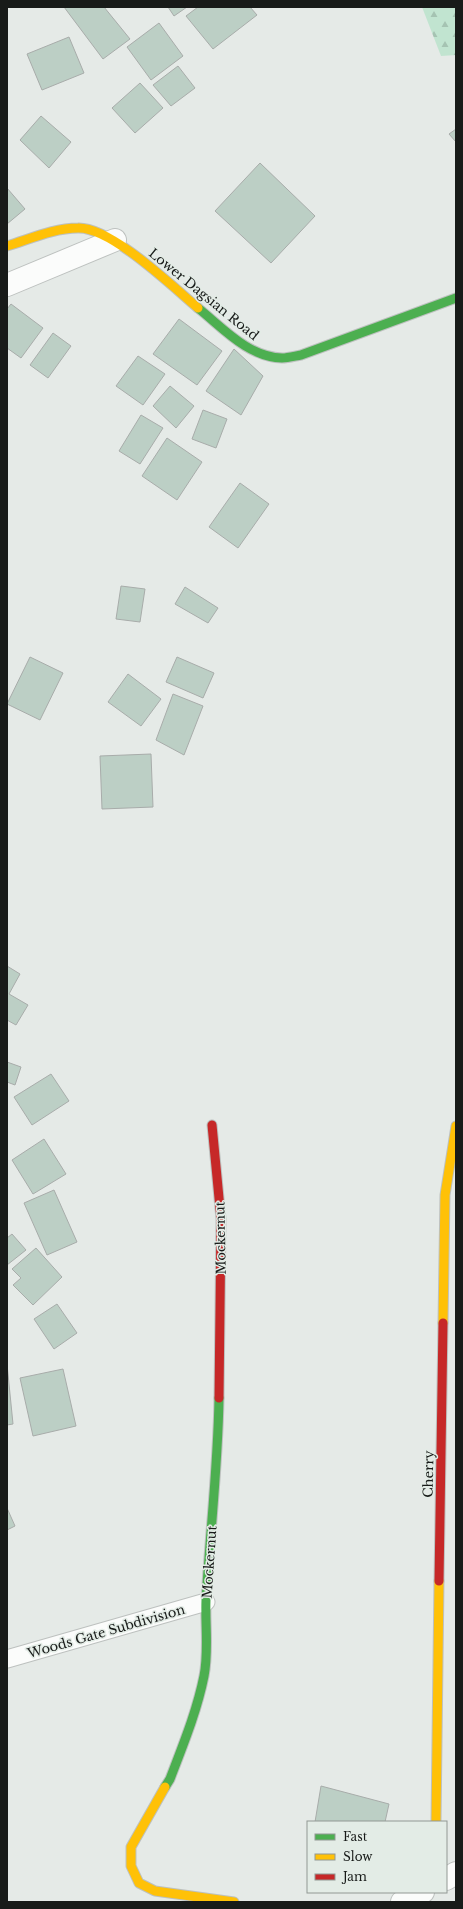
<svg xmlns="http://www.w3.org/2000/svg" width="463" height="1909" viewBox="0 0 463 1909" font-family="'Libre Baskerville',serif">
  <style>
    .forest { fill: url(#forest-firs) }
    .building { fill: #bccfc5; stroke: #a8acaa }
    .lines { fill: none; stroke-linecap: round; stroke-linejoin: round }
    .lane-casing { stroke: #bdc1bf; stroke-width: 19 }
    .street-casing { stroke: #bdc1bf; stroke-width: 24 }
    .fast-casing { stroke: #bdc1bf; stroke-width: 11 }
    .slow-casing { stroke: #bdc1bf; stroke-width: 11 }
    .jam-casing { stroke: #bdc1bf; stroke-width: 11 }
    .lane { stroke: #fbfcfb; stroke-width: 17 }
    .street { stroke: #fbfcfb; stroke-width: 22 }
    .fast { stroke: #4caf50; stroke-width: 9 }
    .slow { stroke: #ffc107; stroke-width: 9 }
    .jam { stroke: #c62828; stroke-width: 9 }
    .labels { text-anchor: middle; stroke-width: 3; stroke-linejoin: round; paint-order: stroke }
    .street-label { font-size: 13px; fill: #181b19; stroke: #e3ece6 }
  </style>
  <defs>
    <pattern id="forest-firs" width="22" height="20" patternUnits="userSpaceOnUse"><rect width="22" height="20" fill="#c1e4d0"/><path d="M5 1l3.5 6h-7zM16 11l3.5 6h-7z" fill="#a5c3b2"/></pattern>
  </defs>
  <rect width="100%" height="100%" fill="#e5eae7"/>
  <path class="forest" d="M422,7h34v48l-15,1z"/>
  <path class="building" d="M64,7h40l26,32 -27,20z
    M168,7h19l-13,9z
    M198,7h52l7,8 -44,34 -27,-33z
    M159,23l24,33 -32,24 -24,-33z
    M69,37l15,36 -42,17 -15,-36z
    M178,66l17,22 -24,18 -18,-21z
    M140,83l23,25 -28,25 -23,-25z
    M41,116l30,26 -22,26 -29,-28z
    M456,129v13l-7,-8z
    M260,163l55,53 -44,47 -56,-52z
    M7,188l18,21 -18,15z
    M11,304l32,24 -22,30 -14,-10v-39z
    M179,319l43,32 -25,34 -44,-31z
    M53,333l18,13 -23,32 -18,-13z
    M234,349l29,27 -22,39 -35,-24z
    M138,356l27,18 -22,31 -27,-19z
    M170,386l24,20 -18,22 -23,-22z
    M203,410l24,9 -11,29 -24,-9z
    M141,415l22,13 -23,36 -21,-13z
    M167,438l35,24 -25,38 -35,-24z
    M240,483l29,21 -31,44 -29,-21z
    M121,586l24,3 -5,33 -24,-3z
    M185,587l33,21 -10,15 -33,-19z
    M30,657l33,16 -23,47 -33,-16z
    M177,657l37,16 -11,25 -37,-16z
    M128,674l33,25 -20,27 -33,-24z
    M173,694l30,12 -19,49 -28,-15z
    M151,754l2,53 -51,2 -2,-53z
    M7,966l13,8 -11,20 19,11 -12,20 -9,-5z
    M7,1062l14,5 -6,18 -8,-3z
    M51,1074l18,27 -37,24 -18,-28z
    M44,1139l22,35 -33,20 -21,-34z
    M54,1190l23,52 -30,13 -23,-52z
    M12,1234l14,16 -19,15v-27z
    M36,1248l26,29 -29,28 -20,-20 8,-7 -9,-9z
    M57,1304l20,29 -23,16 -20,-30z
    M7,1364l6,60 -6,1z
    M63,1369l13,57 -43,10 -13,-58z
    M7,1508l8,18 -8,4z
    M321,1786l68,18 -4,18h-70z"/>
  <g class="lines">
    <defs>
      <path id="lane" d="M7,1659l199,-57"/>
      <path id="street" d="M7,285l108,-45
        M446,1879l10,-6
        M402,1902l21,-10"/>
      <path id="fast" d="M198,308c25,20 50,49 84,50 6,0 13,-2 19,-3l155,-57
        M165,1787l5,-8c13,-34 27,-68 34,-103 5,-25 1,-51 2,-76 4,-67 12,-134 13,-202"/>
      <path id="slow" d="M7,246c23,-7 47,-18 71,-18 33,-1 94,58 120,80
        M443,1323l2,-128 11,-69
        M165,1787l-34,60v19l8,17 16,8 79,11
        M436,1822l3,-241"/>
      <path id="jam" d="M212,1125l9,94 -2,179
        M439,1581l4,-258"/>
    </defs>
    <use href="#lane" class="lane-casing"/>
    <use href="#street" class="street-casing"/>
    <use href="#fast" class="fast-casing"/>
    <use href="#slow" class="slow-casing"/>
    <use href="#jam" class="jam-casing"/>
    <use href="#lane" class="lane"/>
    <use href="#street" class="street"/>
    <use href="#fast" class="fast"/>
    <use href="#slow" class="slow"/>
    <use href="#jam" class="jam"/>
  </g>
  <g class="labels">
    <g class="street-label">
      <text transform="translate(204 294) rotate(39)" y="5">Lower Dagsian Road</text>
      <text transform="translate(220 1238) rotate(-91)" y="5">Mockernut</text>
      <text transform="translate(428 1474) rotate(-89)" y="5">Cherry</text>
      <text transform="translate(209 1562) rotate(-86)" y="5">Mockernut</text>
      <text transform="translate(106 1631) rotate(-16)" y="5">Woods Gate Subdivision</text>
    </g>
  </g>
  <rect width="463" height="1909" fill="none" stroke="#181b19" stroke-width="16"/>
  <rect x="307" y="1821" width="140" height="72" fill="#e3ece6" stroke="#929894"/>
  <rect x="315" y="1834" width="20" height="6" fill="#4caf50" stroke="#929894"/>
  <text x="343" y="1841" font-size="12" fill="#181b19">Fast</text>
  <rect x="315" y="1854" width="20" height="6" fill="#ffc107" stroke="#929894"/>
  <text x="343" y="1861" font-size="12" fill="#181b19">Slow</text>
  <rect x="315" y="1874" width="20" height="6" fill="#c62828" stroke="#929894"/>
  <text x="343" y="1881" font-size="12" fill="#181b19">Jam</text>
</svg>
